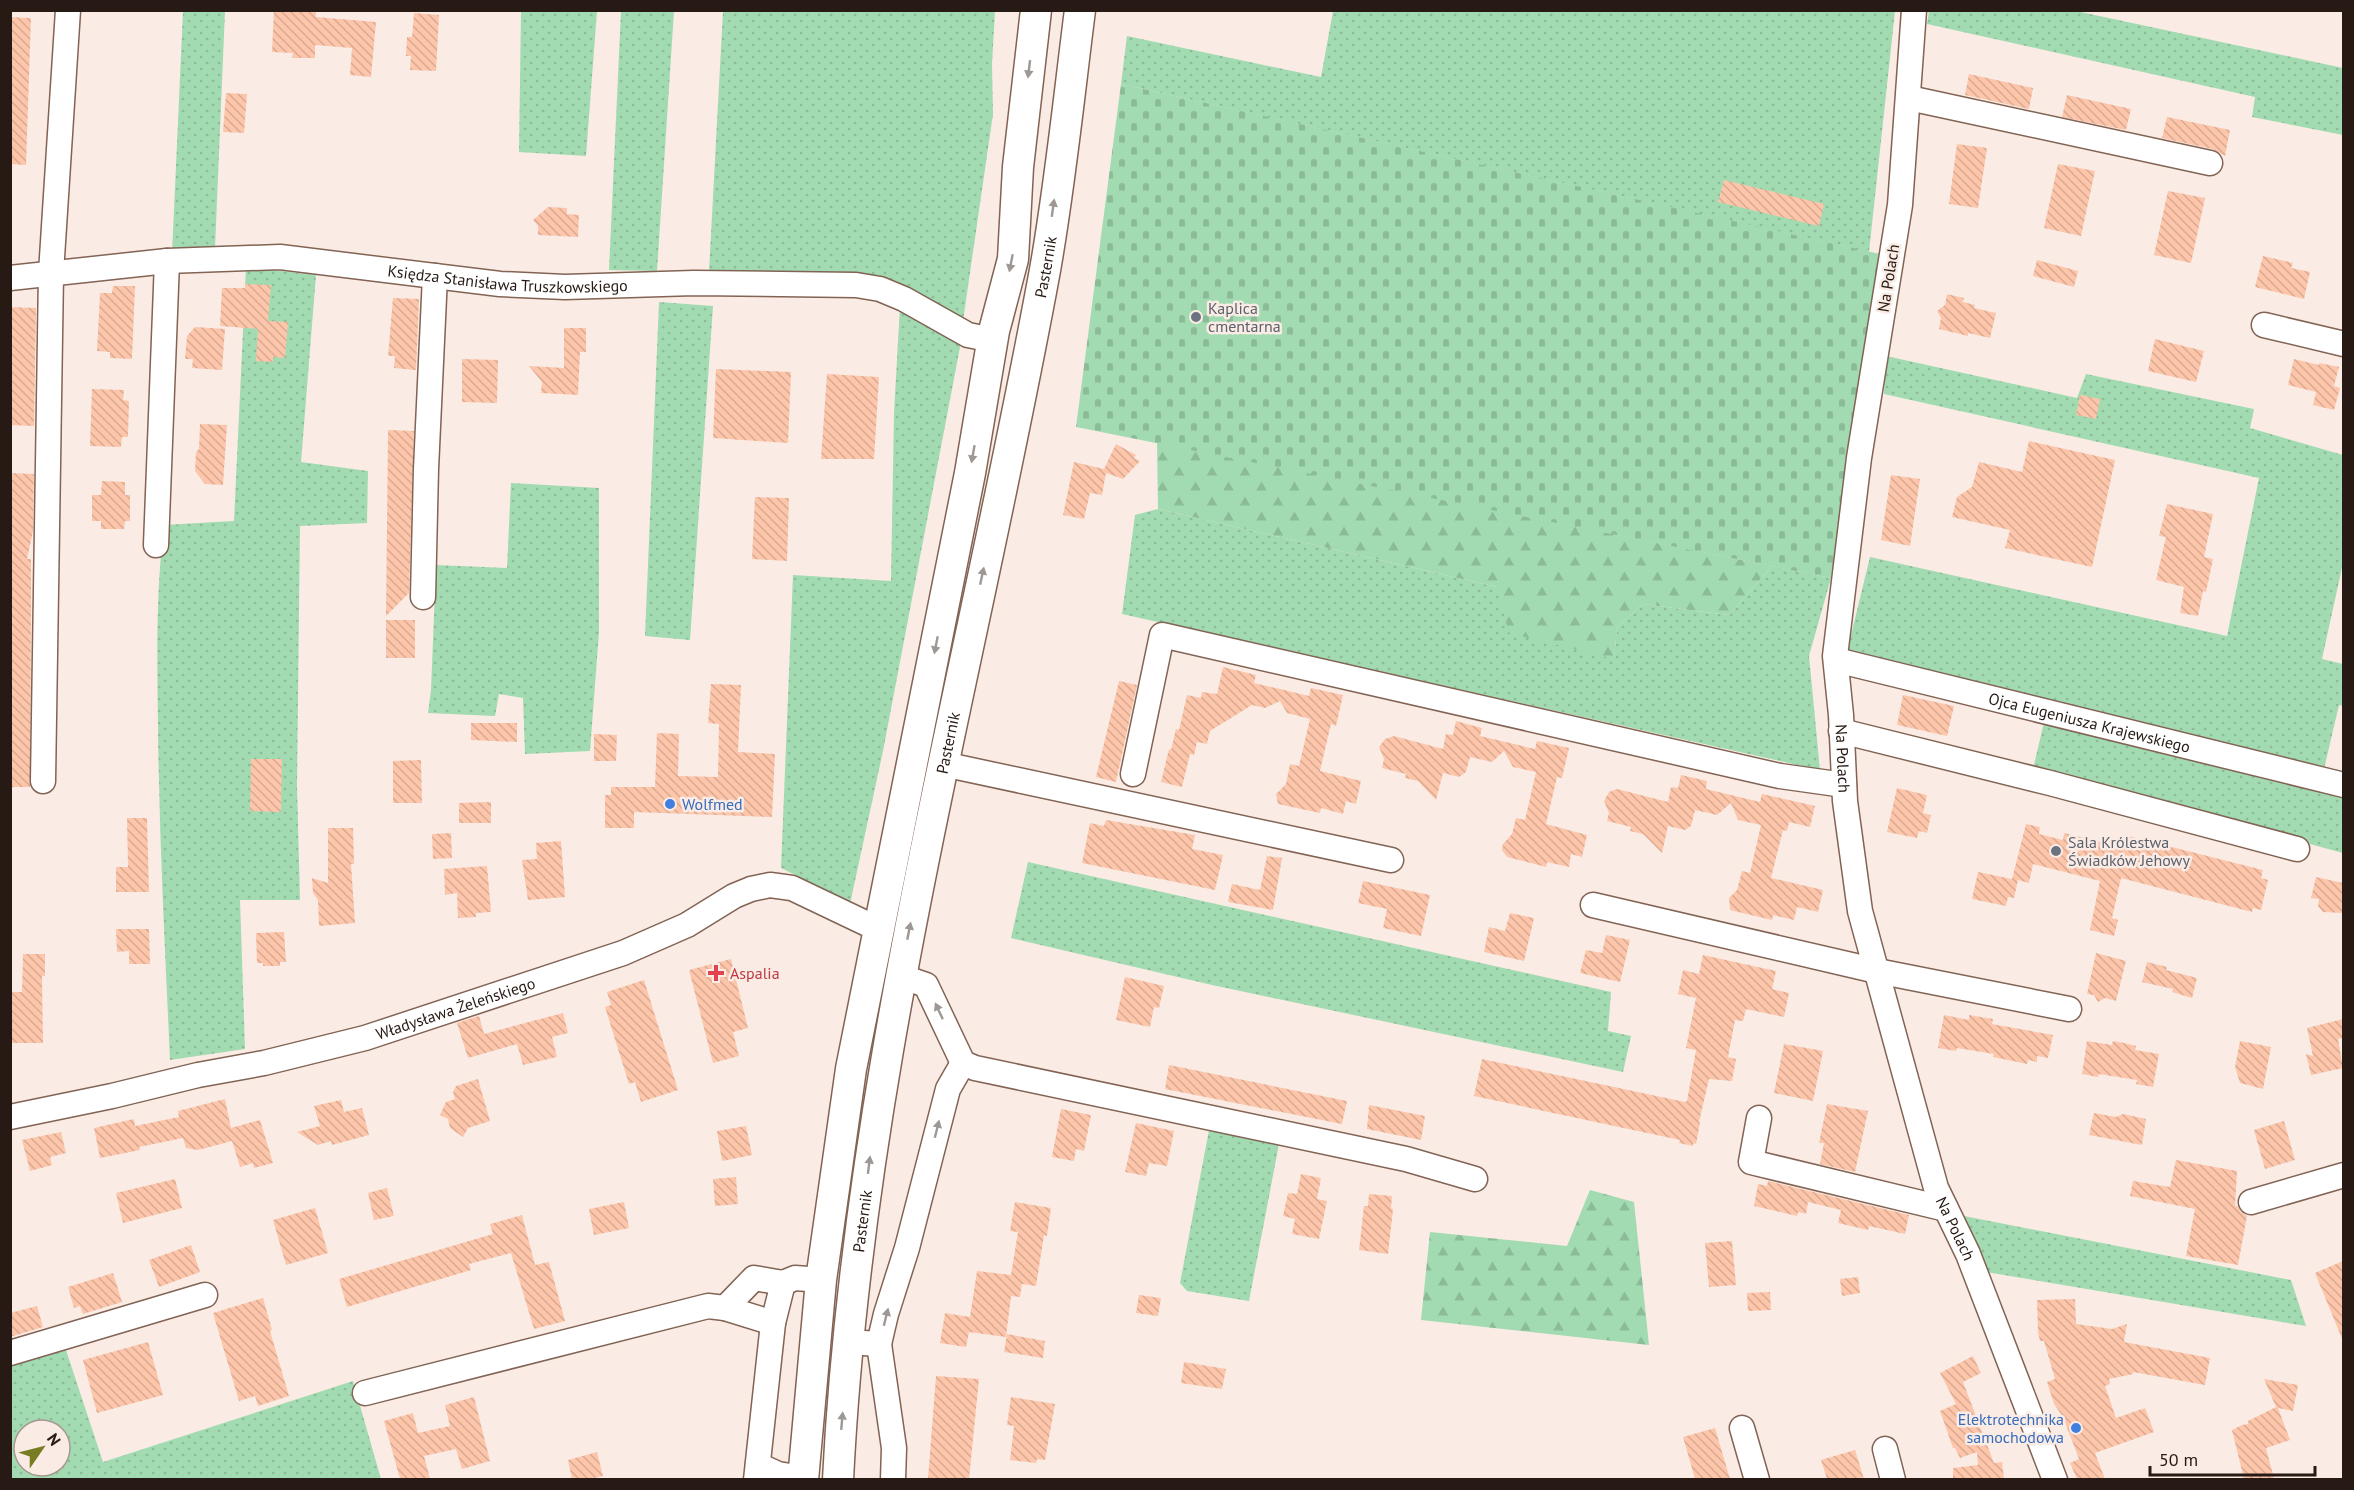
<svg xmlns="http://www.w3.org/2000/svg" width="2354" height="1490" viewBox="0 0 2354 1490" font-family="'PT Sans',sans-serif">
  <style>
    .grass { fill: url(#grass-dots); fill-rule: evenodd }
    .forest { fill: url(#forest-firs) }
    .cemetery { fill: url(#cemetery-stones) }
    .building { fill: url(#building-back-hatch) }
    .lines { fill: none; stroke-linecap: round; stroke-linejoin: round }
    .minor-casing { stroke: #826354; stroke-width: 27 }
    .major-casing { stroke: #826354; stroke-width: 33 }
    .minor { stroke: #fff; stroke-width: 24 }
    .major { stroke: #fff; stroke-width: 30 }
    .oneway { fill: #9e9895 }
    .worship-dot { fill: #6b7280; stroke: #faece4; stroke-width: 2 }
    .shop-dot { fill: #3f7fe0; stroke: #faece4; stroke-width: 2 }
    .health-dot { fill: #e0444e; stroke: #faece4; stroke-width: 2 }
    .labels { text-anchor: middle; stroke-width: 5; stroke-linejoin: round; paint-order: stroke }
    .street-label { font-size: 16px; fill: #271a14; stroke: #faece4 }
    .worship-label { font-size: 16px; fill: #5b616d; stroke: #faece4; text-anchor: start }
    .shop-label { font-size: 16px; fill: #366cbe; stroke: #faece4; text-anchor: start }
    .health-label { font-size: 16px; fill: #be3a42; stroke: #faece4; text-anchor: start }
  </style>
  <defs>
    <pattern id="grass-dots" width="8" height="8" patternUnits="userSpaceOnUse" patternTransform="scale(1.5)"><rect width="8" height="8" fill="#a2dbb1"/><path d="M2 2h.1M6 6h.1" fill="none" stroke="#8cbb97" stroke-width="1.8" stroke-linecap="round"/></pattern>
    <pattern id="forest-firs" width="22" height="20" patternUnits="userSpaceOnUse" patternTransform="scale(1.5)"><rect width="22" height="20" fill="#a2dbb1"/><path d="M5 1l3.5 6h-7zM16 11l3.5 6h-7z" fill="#8cbb97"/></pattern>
    <pattern id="cemetery-stones" width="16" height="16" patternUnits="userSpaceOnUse" patternTransform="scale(1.5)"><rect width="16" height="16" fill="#a2dbb1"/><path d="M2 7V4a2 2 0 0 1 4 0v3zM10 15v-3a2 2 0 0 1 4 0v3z" fill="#8cbb97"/></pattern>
    <pattern id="building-back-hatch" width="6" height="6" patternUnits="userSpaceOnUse" patternTransform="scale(1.5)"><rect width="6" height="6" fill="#fdc6ab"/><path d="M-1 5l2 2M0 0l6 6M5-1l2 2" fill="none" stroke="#d9aa92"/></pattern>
  </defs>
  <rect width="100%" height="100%" fill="#faece4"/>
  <path class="grass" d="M183,11h42l-10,237 -43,6z
    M521,11h76l-11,145 -67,-4z
    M621,11h53l-17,260 -48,-1z
    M723,11h272l-3,53 1,50 -30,207 -64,-34 -190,-15z
    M1333,11h562l-26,241 -748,-168 6,-48 194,41z
    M1929,11h147l267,57v67l-91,-18 3,-20 -328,-73z
    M246,267l70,8 -15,187 67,9 -1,52 -67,3 -3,259 3,115h-60l5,149 -75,11c-5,-112 -11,-224 -12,-336 -1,-67 -2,-133 6,-199l70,-4z
    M659,302l54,4 -23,334 -45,-4z
    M900,306l61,36 -78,409 -33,153 -30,-17 -39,-19 12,-293 98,6 3,-168z
    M1886,356l191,42 9,-24 168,35 -4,19 93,27v108l-21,96 21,5v42l-4,-1 -15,64 19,5v79l-310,-84 12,-51 -203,-46 28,-115 357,79 32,-158 -375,-84z
    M511,483l88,5v144l-9,119 -65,3 -2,-56 -24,-4 -4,22 -67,-3 3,-23 5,-125 71,3z
    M1158,509l339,78 117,72 3,-32 26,-23 86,11 43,-49 59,12 -22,78 11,114 -698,-156 13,-99z
    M1028,862l583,130 -3,39 23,5 -8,36 -411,-87 -201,-47z
    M1210,1125l69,19 -30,157 -62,-10 -7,-8z
    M1959,1215l332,65 15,46 -320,-54z
    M65,1347l38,115 250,-81 28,98 -370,1v-117zM24,1430h36v36h-36z"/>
  <path class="forest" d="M1157,442l615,124 -43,49 -86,-11 -26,23 -3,32 -105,-26 -12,-46 -339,-78z
    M1590,1190l44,12 15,143 -228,-25 9,-88 137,14z"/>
  <path class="cemetery" d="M1121,84l759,170 -49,324 -755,-151z"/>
  <path class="building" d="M274,10h42v7l60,5 -5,55 -21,-2 2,-27 -37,-3v13h-23l1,-5 -21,-1z
    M414,13l25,2 -3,56 -26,-1 1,-14h-5l1,-19h5z
    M10,17l21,1 -5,147 -16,-1z
    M1969,74l64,14 -4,21 -64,-14z
    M226,93l21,1 -3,39 -21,-1z
    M2067,95l64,14 -5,21 -64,-13z
    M2167,117l63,13 -5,26 -12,-7 -51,-11z
    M1957,144l30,4 -9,60 -29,-4z
    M2058,164l37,7 -14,65 -37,-8z
    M1724,180l100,24 -5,22 -101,-24z
    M2168,191l37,7 -14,65 -37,-8z
    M548,207l19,1v6l12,1 -1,22 -40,-2v-9l-5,-6z
    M2263,256l30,7 -2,5 19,4 -6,27 -49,-12z
    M2037,260l41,11 -4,16 -41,-11z
    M245,284l26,1 -3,36 20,1 -3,36 -12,-1v5l-17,-1 2,-32 -38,-3 2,-38h23z
    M113,286h22l-3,73 -22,-1v-6l-13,-1 3,-58h12z
    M1947,294l17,4 -1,4 12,3 -1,3 22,5 -6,25 -22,-5v3l-29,-7 2,-11 -4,-7 8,-6z
    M393,298l26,1 -3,71 -22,-2 1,-12h-7z
    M10,307l26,1 -2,118 -24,-1z
    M195,327l30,2 -3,41 -30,-2 1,-9h-8l2,-23z
    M564,328h22v24h-6l-2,43 -37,-2 1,-11 -13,-16 35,2z
    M2155,339l49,12 -8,31 -48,-11z
    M462,359l36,1 -1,43 -35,-1z
    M2294,359l25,6v-2l20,4 -5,19 6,2 -6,22 -21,-5 3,-13 -28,-7z
    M716,369l75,3 -3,71 -75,-5z
    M827,374l52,3 -5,82h-53z
    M92,389l32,1 -1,10 6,1 -1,36h-6l-1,10 -31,-1z
    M2080,395l20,4 -4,20 -20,-4z
    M200,424l27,1 -4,60 -18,-1 -10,-13 1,-19 3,-3z
    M388,430l26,1 -5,162 -23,23z
    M2029,441l86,19 -23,107 -87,-19 5,-18 -58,-13 5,-20 15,-10 7,-25 43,10z
    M1116,444l20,11 -2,3 6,3 -17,18 -17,-6 -4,22 -12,-2 -6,26 -21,-4 11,-53 30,7z
    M10,473l24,1 -1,57 -6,28h4v50l-1,178h-20z
    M1891,475l29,4 -10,67 -29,-6z
    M102,481l23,1v13h5v26h-5l-1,8h-23v-8h-9v-26h9z
    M755,497l34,1 -2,63 -35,-2z
    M2167,504l46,10 -9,43 9,2 -7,33 -3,-1 -5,25 -18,-3 4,-26 -28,-7 10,-43 -7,-1z
    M386,620h29v38h-29z
    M1223,667l33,8 -2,8 26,6 29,7 2,-8 32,7 -7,31 -5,-2 -11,47 41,10 -5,23 -10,-3 -3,13 -22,-6 -1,5 -42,-9 -2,-10 10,-10 4,-20 9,2 11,-47 -23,-6 -7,-12 -15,7 -13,-3 -42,26 -3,13 -10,-2 -3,13 -4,-1 -8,33 -21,-5 8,-33 2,1 5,-21 3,1 8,-35 14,3 1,-6 15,2z
    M1119,681l18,4 -21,97 -20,-5z
    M711,684l30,1 -3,67 37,2 -3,63 -138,-5v16h-29v-33h6v-8h44l2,-54 22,1 -1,42 40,1 1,-53 -11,-1z
    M1903,695l51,11 -7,30 -50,-11z
    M1456,721l26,7 -2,8 55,13 2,-8 32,7 -7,30 -5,-1 -11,47 41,11 -5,22 -11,-3 -2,13 -22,-5 -1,5 -39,-10 -5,-7 1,-6 9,-10 4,-16 9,2 11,-48 -23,-5 -9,-16 -12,11 -22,-5 -4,15 -7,5 -16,-4 -7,27 -18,-19 -13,-3 1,-4 -24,-6 2,-9 -5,-12 6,-8 9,-3 49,13 3,-15 7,1z
    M471,723h46v19l-46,-2z
    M594,734l23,1 -1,26h-22z
    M251,759h31l-1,53 -31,-1z
    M421,760l1,43h-29v-42z
    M1681,775l26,6 -1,8 54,13 2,-8 53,12 -5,21 -21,-5 -2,9 -4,-1 -12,48 52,12 -5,22 -21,-5 -3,13 -21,-5 -1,5 -42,-10 -1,-12 8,-8 5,-19 8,2 11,-48 -23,-5 -7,-17 -14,12 -22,-5 -4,16 -6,4 -17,-4 -6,27 -19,-19 -13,-3 1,-4 -24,-6 2,-8 -5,-12 5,-9 8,-3 51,13 3,-15 7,1z
    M1897,788l30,7 -4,18 8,2 -4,18 -8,-2 -2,7 -30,-6z
    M491,802v21h-32v-20z
    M127,818h20l2,74h-33v-25h12z
    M1106,820l89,15 -3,14 31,6 -8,35 -133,-27 8,-40 14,3z
    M2026,824l14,3 -1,7 24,6 1,-7 57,14 3,-12 139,35 -2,8 7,2 -7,30 -8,-2 -1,4 -131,-34 -9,40 6,2 -4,16 -24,-6 10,-49 -67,-17 -4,19 -11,-3 -4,18 -6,-1 -2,9 -34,-7 6,-27 34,7z
    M328,828h25l1,36h-3l4,59 -36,3 -1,-26 -5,-7 -1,-15 16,5z
    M451,833l1,25 -19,1 -1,-25z
    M561,841l4,56 -37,3 -6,-40 15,-1 -1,-16z
    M1267,856l15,2 -9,52 -45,-8 4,-18 28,6z
    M487,866l4,46 -15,1v4l-18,1 -1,-25 -12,2 -1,-26z
    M2316,877l27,6v30l-20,-1 -5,-6 1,-7 -8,-1z
    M1363,881l67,14 -9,41 -38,-8 4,-19 -29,-6z
    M1510,913l24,5 -10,43 -40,-9 5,-25 16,4z
    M116,929h33l1,35h-21v-13l-12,1z
    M284,932l2,30h-6v4h-17v-3h-6l-1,-30z
    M1606,935l24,5 -10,42 -40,-9 6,-23 16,3z
    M2096,953l30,8 -10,40 -11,-3 -7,4 -4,-7 -7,-1z
    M23,954h22v22h-3l1,67h-31l-2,-51h12z
    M1703,955l73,16 -4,18 17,4 -5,24 -38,-8 -3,12 -8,-1 -7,37 8,2 -4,22 -23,-2 -10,43 1,1 -4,21 -3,-1v3l-14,-3 1,-3 -206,-44 8,-37 203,43 2,-1 9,-51 -10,-2 10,-50 -18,-4 5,-24 16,4z
    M731,959l17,69 -15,4 6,24 -26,7 -24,-93z
    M2147,962l20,5 -1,3 31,8 -5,20 -20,-6 1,-3 -31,-7z
    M1125,977l39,9 -5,22 -5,-1 -4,20 -34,-7z
    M644,980l34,110 -37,12 -6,-20 -6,2 -24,-77 6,-2 -4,-13z
    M563,1013l5,20 -16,4 5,20 -34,8 -6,-21 -49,14 -11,-35 22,-7 5,18z
    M1944,1015l25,5v-5l24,4 -1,5 61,11 -5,23 -11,-2v6l-9,-2 -1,4 -34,-7 1,-3 -37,-6 -1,3 -18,-3z
    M2343,1019v19l-5,1 5,29 -32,7 -5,-21 7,2 -6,-28z
    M2087,1041l25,4 1,-4 11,2 12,3 -1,4 24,4 -6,33 -17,-3 1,-4 -38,-6 -1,3 -16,-3z
    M2240,1041l31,6 -8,42 -23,-6 -5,-16z
    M1784,1044l39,7 -10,50 -39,-8z
    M1169,1065l178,36 -5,23 -177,-35z
    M478,1079l12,42 -22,7 -5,9 -13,-9 -2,-9 -8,-4 6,-13 9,-3 -2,-7 3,-6z
    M225,1099l6,29 29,-8 13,43 -19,5 -1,-5 -13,4 -8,-26 -34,9 -12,-2 -3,-10 -44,9 1,3 -40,8 -6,-30 40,-9 1,7 44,-9 -1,-6z
    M341,1100l3,12 18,-4 7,27 -37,10 -1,-4 -13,4 -21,-13 23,-6 -6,-20z
    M1827,1104l41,7 -13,61 -35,-8 4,-21h-5z
    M1369,1105l56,11 -4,24 -54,-11z
    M1061,1109l30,6 -7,36 -8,-2 -2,12 -22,-4z
    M2094,1113l22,4 7,-3 23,5 -4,26 -53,-10z
    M2284,1121l11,39 -30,9 -11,-39z
    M1136,1123l38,8 -7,35 -18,-3 -3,13 -21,-4z
    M746,1126l6,29 -30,6 -5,-30z
    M61,1132l5,21 -16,4 2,8 -22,6 -8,-31z
    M2176,1160l61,11 -2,35h2l4,6 6,4 -9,49 -52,-9 9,-47 -65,-13 3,-15 37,6z
    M1301,1174l20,4 -4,21 10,2 -8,38 -27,-5 3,-15 -12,-3 5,-23 9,1z
    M736,1177l2,27 -23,2 -2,-27z
    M175,1179l7,29 -59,15 -7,-30z
    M1768,1181l141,34 -4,19 -36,-8 -1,4 -30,-7 3,-13 -33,-8 -2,12 -8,-2 -1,4 -43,-10 4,-22 9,2z
    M387,1188l7,28 -20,4 -6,-27z
    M1369,1194l23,2 -1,12 2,1 -5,45 -29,-4 5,-44h4z
    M624,1202l5,26 -35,7 -5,-26z
    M1015,1202l36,6 -4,28 -3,-1 -8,51 -14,-2 -2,13 -9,-1 -5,41 -37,-5 -3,15 -26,-4 5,-30 25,4 7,-46 34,4 7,-43 -8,-1z
    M315,1208l13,45 -42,12 -13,-45z
    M522,1215l13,50 14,-3 16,59 -31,8 -23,-76 -42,11 2,6 -124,37 -8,-28 154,-45 -3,-10z
    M1732,1241l4,44 -27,2 -4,-44z
    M191,1245l9,27 -41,15 -10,-27z
    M2343,1261v80l-28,-68z
    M113,1273l9,29 -39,12 -3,-8 -6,2 -6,-21z
    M1858,1277l2,16 -18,3 -2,-17z
    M1770,1292l1,18 -23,1 -1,-18z
    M1139,1295l22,3 -3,18 -22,-3z
    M263,1298l9,32 -2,1 19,65 -31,10 -3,-10 -16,5 -26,-88z
    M2075,1299l1,25 36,5 15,-5 -3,18 86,16 -5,27 -72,-13v2l-24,5 1,5 -5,2 11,32 29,-10 9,24 -59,21 10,26h-28l-7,-16 9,-4 -16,-42 -9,-13 -7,-22 8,-3 -11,-38h-4l-2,-9 -1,-32z
    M37,1306l6,21 -33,10v-24z
    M1007,1334l38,7 -2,17 -39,-6z
    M148,1342l15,53 -66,18 -14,-53z
    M1973,1356l8,17 -18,9 31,81 8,-1 2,17h-51v-11l25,-3 -1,-13 -17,6 -5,-10h-2l-13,-37 16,-7 -16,-31z
    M1184,1362l42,7 -4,20 -41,-6z
    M936,1376l43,3 -10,100h-41z
    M2264,1379l34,6 -5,26 -15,-3 12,32 -24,8 8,31h-30l-12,-49 10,-5 6,-1v-3l28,-14z
    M474,1397l16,64 -28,8 -6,-20 -32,7 6,23h-30l-16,-58 29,-8 5,20 32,-7 -5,-21z
    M1011,1397l44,7 -10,56 -8,-1 -1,4 -26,-3 4,-34 -7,-1z
    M1715,1428l15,51h-35l-12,-42z
    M1855,1450l9,29h-37l-6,-19z
    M597,1452l6,24 -13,3h-18l-4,-19z"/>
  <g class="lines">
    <defs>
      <g id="minor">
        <path id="s1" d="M1914,10l-14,195 -41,253 -24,198 6,59 4,86 15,110 76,277 32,66 87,226"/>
        <path d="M1909,98l301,65"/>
        <path id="s2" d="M10,278l157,-17 113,-4 220,27 65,3 129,-4 162,2 24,4 24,10 64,36 25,5"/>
        <path d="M2264,325l80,19"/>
        <path d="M156,545l11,-284"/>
        <path d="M423,597l3,-128 9,-193"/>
        <path id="s3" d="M1836,660l508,125"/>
        <path d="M1841,731l209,52 247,66"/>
        <path d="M943,764l448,96"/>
        <path d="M1133,774l29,-139 618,141 64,9"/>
        <path d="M43,781l8,-508 17,-263"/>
        <path d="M1593,905l284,66 192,38"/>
        <path d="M900,976l26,9 37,78 12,5 431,91 69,20"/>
        <path id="s4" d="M10,1117l102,-21 86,-21 66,-12 101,-25 258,-85 64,-28 47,-29 17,-7 19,-4 22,3 88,42"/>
        <path d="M1759,1118l-8,44 195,47"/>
        <path d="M2251,1202l93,-27"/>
        <path d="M725,1308l48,15"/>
        <path d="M848,1342l31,2 7,-30 21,-66 41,-159 15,-26"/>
        <path d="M879,1344l15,104 -1,32"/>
        <path d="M10,1353l195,-58"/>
        <path d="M365,1393l343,-87 17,2 29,-30 29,5 12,-5 26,2"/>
        <path d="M1742,1428l15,52"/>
        <path d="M1885,1449l8,31"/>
        <path d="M758,1465l20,9 25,4"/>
        <path d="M756,1480l17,-157 10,-40"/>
      </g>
      <g id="major">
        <path d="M803,1480l18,-200 30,-211 119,-596 24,-142 19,-72 5,-92 18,-157"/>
        <path id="s5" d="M838,1480c20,-411 133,-807 207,-1210 15,-84 24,-174 35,-260"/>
      </g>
    </defs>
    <use href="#minor" class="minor-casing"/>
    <use href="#major" class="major-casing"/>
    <use href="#minor" class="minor"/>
    <use href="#major" class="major"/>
  </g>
  <defs><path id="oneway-solid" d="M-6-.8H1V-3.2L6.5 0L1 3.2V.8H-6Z" transform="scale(1.5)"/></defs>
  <g class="oneway">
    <use href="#oneway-solid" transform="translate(1029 69) rotate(97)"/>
    <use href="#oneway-solid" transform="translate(1053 208) rotate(-82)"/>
    <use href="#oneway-solid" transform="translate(1011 263) rotate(101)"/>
    <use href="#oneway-solid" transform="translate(973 454) rotate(100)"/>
    <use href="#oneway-solid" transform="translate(982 576) rotate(-78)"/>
    <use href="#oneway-solid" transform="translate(936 645) rotate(101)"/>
    <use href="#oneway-solid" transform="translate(909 931) rotate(-79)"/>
    <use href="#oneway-solid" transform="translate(939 1011) rotate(-115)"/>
    <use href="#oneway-solid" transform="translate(937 1129) rotate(-76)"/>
    <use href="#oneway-solid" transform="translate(869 1165) rotate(-83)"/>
    <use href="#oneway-solid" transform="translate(886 1317) rotate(-76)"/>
    <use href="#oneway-solid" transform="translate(842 1421) rotate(-85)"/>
  </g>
  <g class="worship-dot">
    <circle cx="1196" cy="317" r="6"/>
    <circle cx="2056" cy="851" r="6"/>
  </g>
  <g class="shop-dot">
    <circle cx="670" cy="804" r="6"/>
    <circle cx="2076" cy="1428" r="6"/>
  </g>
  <path class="health-dot" d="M713 964h6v6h6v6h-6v6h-6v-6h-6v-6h6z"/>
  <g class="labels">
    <g class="street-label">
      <text dy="6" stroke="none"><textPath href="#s5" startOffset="1232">Pasternik</textPath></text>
      <text dy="6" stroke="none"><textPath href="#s2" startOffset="500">Księdza Stanisława Truszkowskiego</textPath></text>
      <text transform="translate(1888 278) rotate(-81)" y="6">Na Polach</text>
      <text dy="6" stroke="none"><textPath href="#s3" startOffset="261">Ojca Eugeniusza Krajewskiego</textPath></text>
      <text dy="6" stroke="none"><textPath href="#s5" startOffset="746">Pasternik</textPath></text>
      <text dy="6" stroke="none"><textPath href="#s1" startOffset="754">Na Polach</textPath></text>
      <text dy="6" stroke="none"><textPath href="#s4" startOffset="459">Władysława Żeleńskiego</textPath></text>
      <text dy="6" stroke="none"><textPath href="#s5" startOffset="260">Pasternik</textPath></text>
      <text dy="6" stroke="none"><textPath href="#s1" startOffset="1240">Na Polach</textPath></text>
    </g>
    <g class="worship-label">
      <text x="1208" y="314">Kaplica<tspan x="1208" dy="18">cmentarna</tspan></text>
      <text x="2068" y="848">Sala Królestwa<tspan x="2068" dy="18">Świadków Jehowy</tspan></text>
    </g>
    <g class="shop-label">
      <text x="682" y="810">Wolfmed</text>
      <text x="2064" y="1425" text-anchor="end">Elektrotechnika<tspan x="2064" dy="18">samochodowa</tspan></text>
    </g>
    <g class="health-label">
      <text x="730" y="979">Aspalia</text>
    </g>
  </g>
  <rect width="2354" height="1490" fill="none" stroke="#271a14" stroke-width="24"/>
  <g transform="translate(42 1448) rotate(55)"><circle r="28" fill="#faece4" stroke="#a69891" stroke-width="1.5"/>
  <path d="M0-4.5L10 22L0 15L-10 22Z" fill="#7a7c24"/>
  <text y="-9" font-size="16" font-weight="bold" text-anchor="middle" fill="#271a14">N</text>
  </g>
  <path d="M2150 1466v9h165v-9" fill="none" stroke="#271a14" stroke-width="3"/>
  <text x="2159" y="1466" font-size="18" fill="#271a14" stroke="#faece4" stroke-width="4.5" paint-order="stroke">50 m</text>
</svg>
